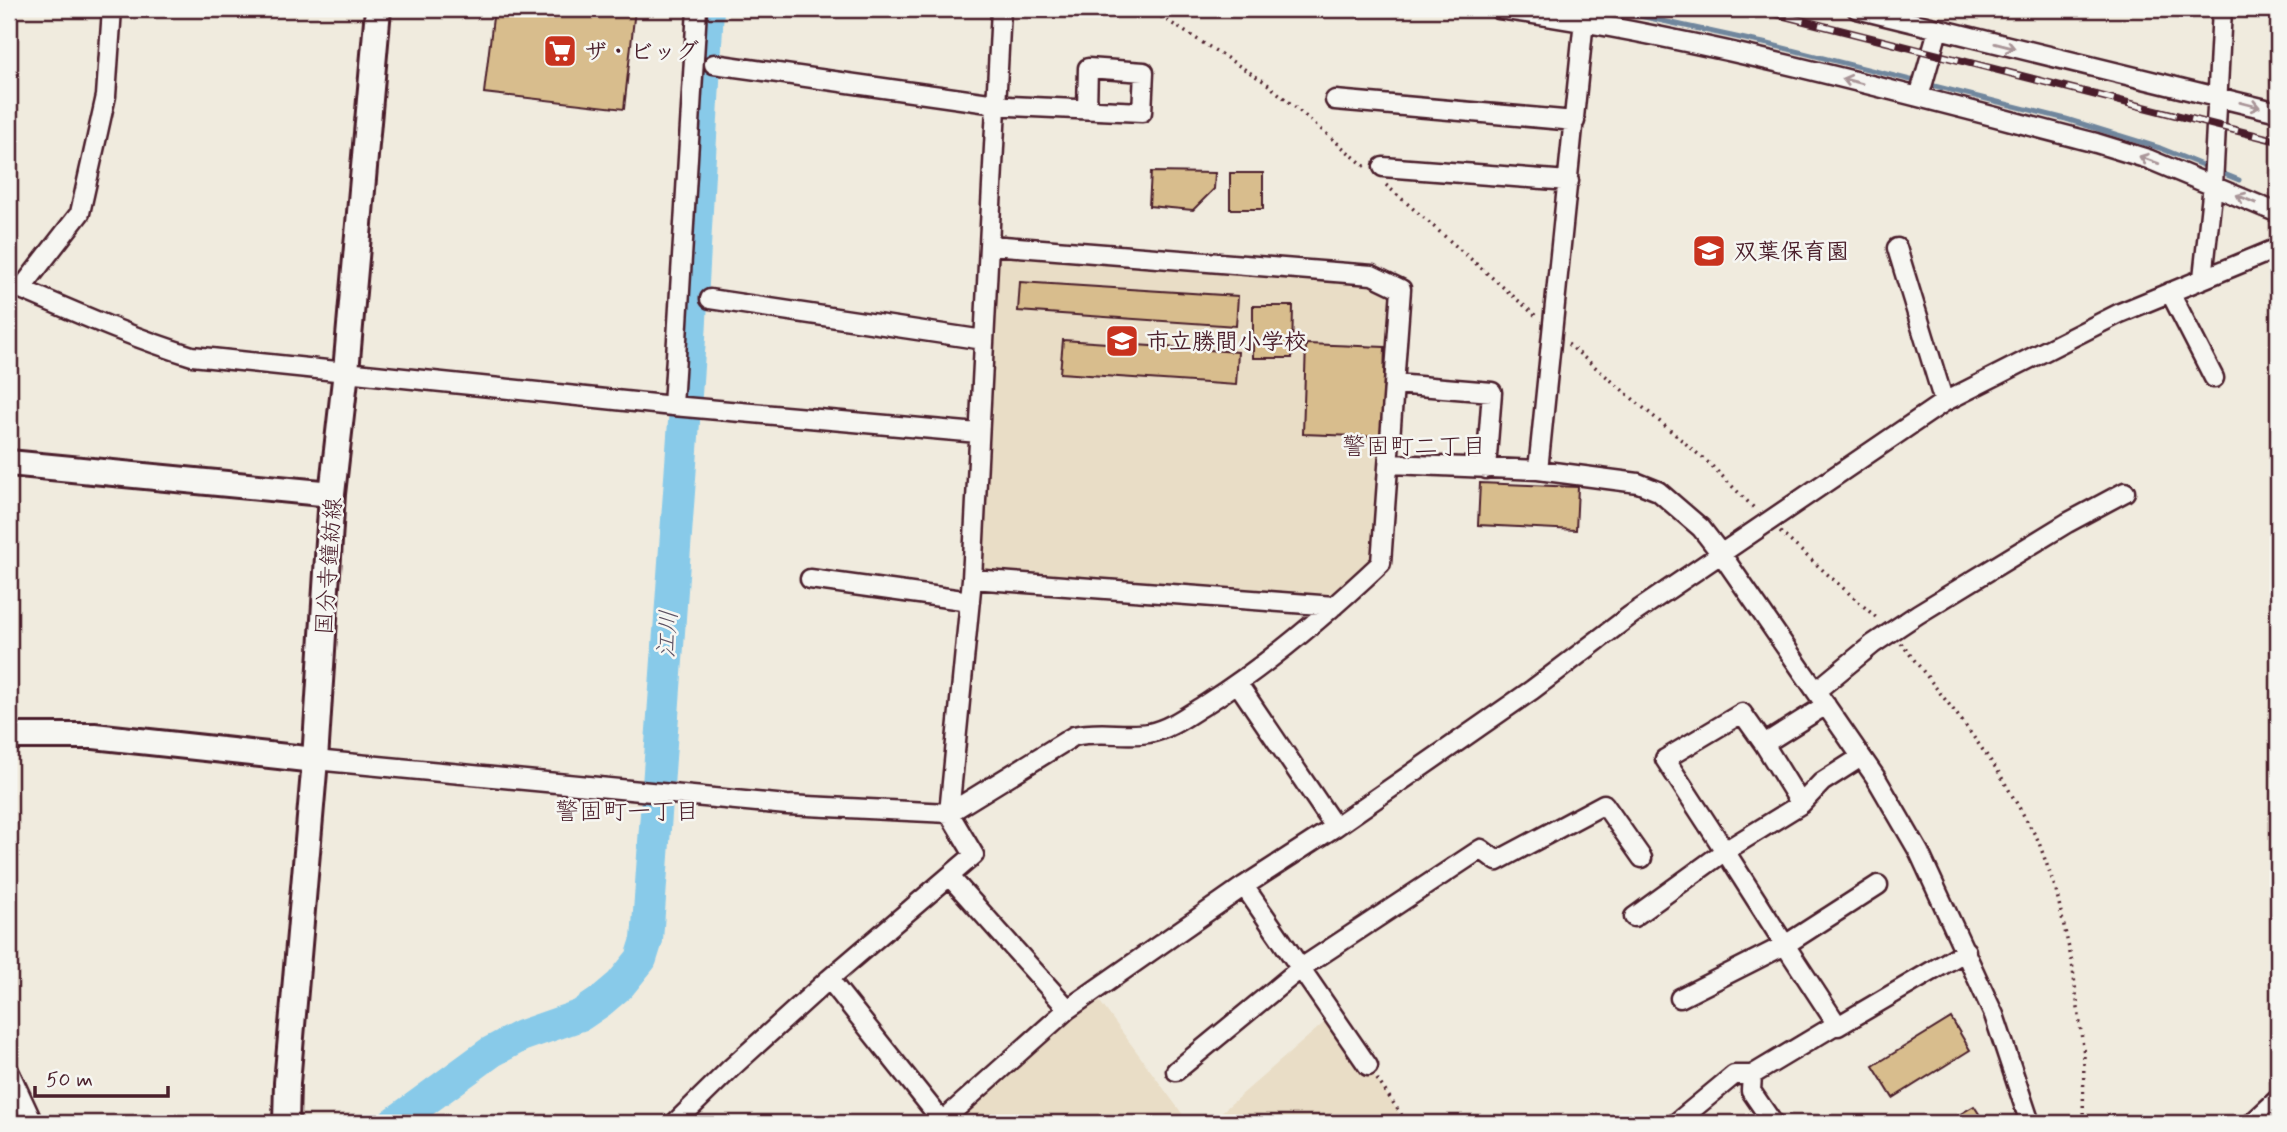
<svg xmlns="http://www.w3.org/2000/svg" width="2287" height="1132" viewBox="0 0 2287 1132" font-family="Mynerve,'Klee One',sans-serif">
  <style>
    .built { fill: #e9ddc6 }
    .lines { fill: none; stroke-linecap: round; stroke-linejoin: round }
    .stream { stroke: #6f869d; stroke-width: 5 }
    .river { stroke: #88cae9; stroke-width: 32 }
    .building { fill: #d8bd8d; stroke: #4a1f2b; stroke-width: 2 }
    .street-casing { stroke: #4a1f2b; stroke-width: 23 }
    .secondary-casing { stroke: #4a1f2b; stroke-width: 30 }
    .path { stroke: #4a1f2b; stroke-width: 3.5; stroke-dasharray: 2 5; stroke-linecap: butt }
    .street { stroke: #f6f6f2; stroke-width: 18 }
    .secondary { stroke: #f6f6f2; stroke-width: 24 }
    .rail-casing { stroke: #4a1f2b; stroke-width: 8 }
    .rail { stroke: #f6f6f2; stroke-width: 5; stroke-dasharray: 16; stroke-linecap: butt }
    .oneway { stroke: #a99598 }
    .labels { text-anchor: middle; stroke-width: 5; stroke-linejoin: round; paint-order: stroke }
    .poi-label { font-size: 23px; font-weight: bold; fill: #4a1f2b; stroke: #f6f6f2; text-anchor: start }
    .street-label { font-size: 23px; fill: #4a1f2b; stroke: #f6f6f2 }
    .neighbourhood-label { font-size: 24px; fill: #4a1f2b; stroke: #f6f6f2 }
    .water-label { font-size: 24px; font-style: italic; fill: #5d5264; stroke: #f6f6f2 }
  </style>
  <rect width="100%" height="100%" fill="#f0ebde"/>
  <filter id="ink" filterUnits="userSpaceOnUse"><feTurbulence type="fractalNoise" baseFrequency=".0143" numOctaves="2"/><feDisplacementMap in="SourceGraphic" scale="14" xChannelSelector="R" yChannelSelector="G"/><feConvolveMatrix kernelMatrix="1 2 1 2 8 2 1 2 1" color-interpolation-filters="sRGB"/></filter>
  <g filter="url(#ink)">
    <path class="built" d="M991,245l381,30 29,14 -20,274 -47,43 -362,-27z
      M1092,991l97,132h-249z
      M1333,1015l66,98 -12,10h-178z"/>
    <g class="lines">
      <path class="stream" d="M1608,9l160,35 298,75 94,29 79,32"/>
      <path class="river" d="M394,1123l97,-71 30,-16 60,-21 19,-13 20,-17 21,-26 6,-19 43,-602 18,-329"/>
    </g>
    <path class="building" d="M494,9h141l-11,100 -140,-16z
      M1151,172l64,1 -1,16 -21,21 -44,-4z
      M1230,173h33v36h-33z
      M1020,282l218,14 -2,30 -218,-15z
      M1253,306h40l-1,52h-39z
      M1063,340l175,12 -2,33 -176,-12z
      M1306,344l79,3 -3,90 -79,-3z
      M1480,483l98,4 -2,43 -98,-5z
      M1951,1018l19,32 -77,48 -20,-32z
      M1974,1106l11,17h-40z"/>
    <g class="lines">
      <defs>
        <path id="street" d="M1499,9c202,28 399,83 597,134l52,16 130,54
          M1857,9l421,103
          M714,64l296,42 132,6 2,-40 -56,-4 -1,41
          M1919,97l19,-67
          M1335,100l240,21
          M1383,167l186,14
          M1897,248l47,154
          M2203,278l10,-93 9,-176
          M9,286l12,3c56,24 112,49 171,67l481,50 305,27
          M21,289l59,-76 26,-117 6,-87
          M2170,292l44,86
          M710,299l274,41
          M1395,384l97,8 -6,77
          M673,406l24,-397
          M1390,464l148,6 100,13 20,8 43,37 21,27 154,223 43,74 75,163 36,108
          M1538,470l47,-460
          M810,579l160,22
          M972,579l362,27
          M1238,684l97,143
          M1816,691l57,-47 45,-30 149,-91 58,-31
          M315,760l472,45 162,8 125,-77c26,-6 51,1 75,-3 21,-4 39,-18 57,-29 63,-40 121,-90 175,-141l20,-274 -29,-14 -381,-30
          M1801,804l21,-22 39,-25
          M950,877l118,132
          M1878,885l-93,60 53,81 128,-75
          M1244,886l124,180
          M1634,917l91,-66 -60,-92 77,-46 22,31 62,-39
          M829,979l113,142
          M1680,998l105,-53 -60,-94 76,-47 -37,-60
          M9,1071l24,52
          M1176,1071l125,-103 180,-119 16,12 107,-57 38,54
          M1752,1075l-1,16 22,32
          M675,1123l55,-54 99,-90 145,-124 -25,-42 23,-234 29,-570
          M940,1123l128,-114 176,-123 91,-59 197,-137 99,-75 313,-213 176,-89 158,-65
          M1676,1123l58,-48h18l85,-51
          M2252,1123l26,-24"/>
        <path id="secondary" d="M9,463l323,31
          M9,736h85l221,24
          M286,1123l1,-40 28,-323 17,-266 14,-123 32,-362"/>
      </defs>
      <use href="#street" class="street-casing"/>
      <use href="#secondary" class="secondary-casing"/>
      <path class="path" d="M1149,9l116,73 102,86
        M1386,185l150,131
        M1568,344l143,121 45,45
        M1780,532l99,88
        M1901,643l61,78 36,50 40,69 18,50 16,72 12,93 -1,68
        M1377,1079l30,44"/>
      <use href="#street" class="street"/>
      <use href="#secondary" class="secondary"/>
      <defs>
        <path id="rail" d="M1757,9l521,132"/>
      </defs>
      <use href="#rail" class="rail-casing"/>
      <use href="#rail" class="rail"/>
    </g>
    <defs><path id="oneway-shaft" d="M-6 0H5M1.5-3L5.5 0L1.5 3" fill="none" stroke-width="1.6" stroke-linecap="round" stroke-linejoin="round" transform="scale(1.75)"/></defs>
    <g class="oneway">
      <use href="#oneway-shaft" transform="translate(2005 46) rotate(14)"/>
      <use href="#oneway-shaft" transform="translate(1852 81) rotate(-166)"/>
      <use href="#oneway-shaft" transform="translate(2250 105) rotate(14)"/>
      <use href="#oneway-shaft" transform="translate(2149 160) rotate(-160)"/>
      <use href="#oneway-shaft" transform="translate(2246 199) rotate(-157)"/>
    </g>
  </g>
  <defs>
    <symbol id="supermarket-square" viewBox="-11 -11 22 22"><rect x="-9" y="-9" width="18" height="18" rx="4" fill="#c8321e" stroke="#f6f6f2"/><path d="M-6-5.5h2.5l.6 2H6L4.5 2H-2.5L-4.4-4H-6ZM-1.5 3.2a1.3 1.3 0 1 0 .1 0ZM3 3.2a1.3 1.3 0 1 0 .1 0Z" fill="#fff"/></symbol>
    <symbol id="school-square" viewBox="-11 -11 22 22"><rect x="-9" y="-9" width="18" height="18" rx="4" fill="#c8321e" stroke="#f6f6f2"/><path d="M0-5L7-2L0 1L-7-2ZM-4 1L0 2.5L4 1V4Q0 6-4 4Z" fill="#fff"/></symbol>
  </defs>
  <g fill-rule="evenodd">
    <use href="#supermarket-square" x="541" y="32" width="38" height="38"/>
    <use href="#school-square" x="1690" y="232" width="38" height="38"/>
    <use href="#school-square" x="1103" y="322" width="38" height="38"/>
  </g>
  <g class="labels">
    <g class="poi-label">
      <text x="584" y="59">ザ・ビッグ</text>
      <text x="1734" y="259">双葉保育園</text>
      <text x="1146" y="349">市立勝間小学校</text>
    </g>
    <g class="street-label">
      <text transform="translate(328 566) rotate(-86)" y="8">国分寺鐘紡線</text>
    </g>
    <g class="neighbourhood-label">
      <text x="1414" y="454">警固町二丁目</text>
      <text x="627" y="819">警固町一丁目</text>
    </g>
    <g class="water-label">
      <text transform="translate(667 634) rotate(-86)" y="8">江川</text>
    </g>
  </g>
  <rect width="2287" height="1132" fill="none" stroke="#f6f6f2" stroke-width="35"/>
  <rect x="18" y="18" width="2252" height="1097" fill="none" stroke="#4a1f2b" stroke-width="2.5" filter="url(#ink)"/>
  <path d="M35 1086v10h133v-10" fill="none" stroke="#4a1f2b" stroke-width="3.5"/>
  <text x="46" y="1086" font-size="21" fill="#4a1f2b" stroke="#f6f6f2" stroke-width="5" paint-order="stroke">50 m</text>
</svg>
